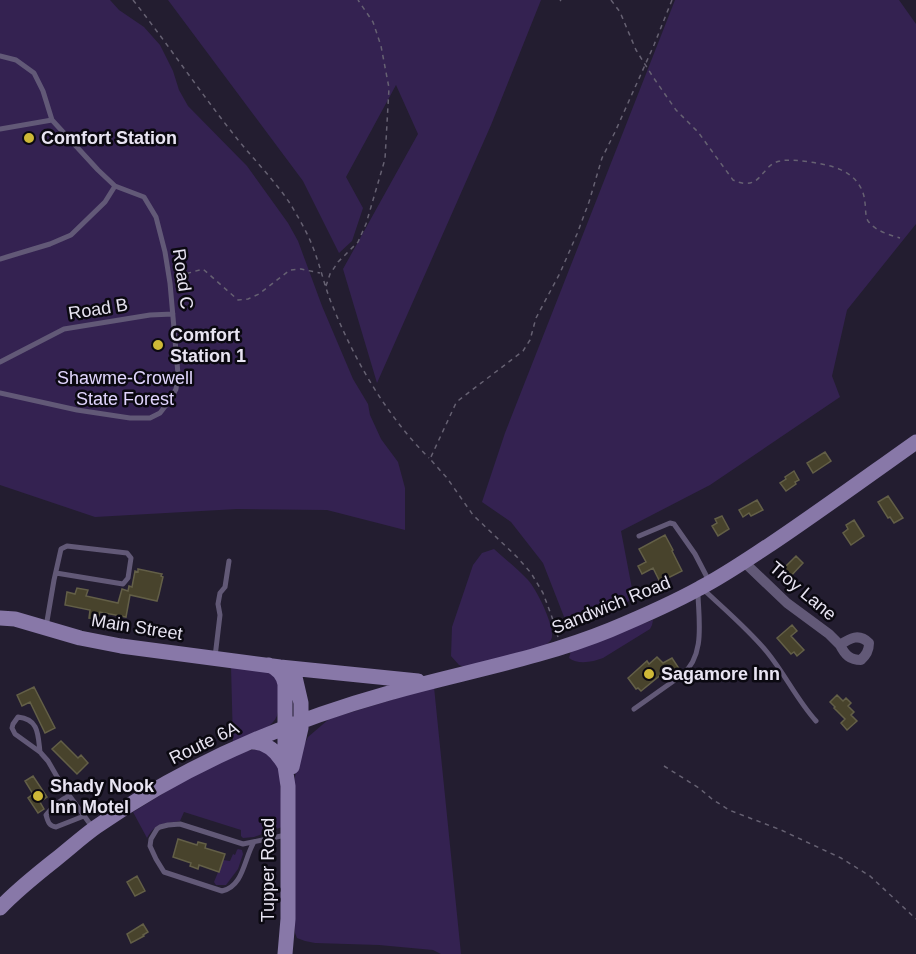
<svg xmlns="http://www.w3.org/2000/svg" width="916" height="954" viewBox="0 0 916 954" font-family="Arial,sans-serif">
  <style>
    .green { fill: #342251 }
    .building { fill: #48432c; stroke: #635f47; stroke-width: 1.5 }
    .lines { fill: none; stroke-linecap: round; stroke-linejoin: round }
    .path { stroke: #666172; stroke-width: 1.5; stroke-dasharray: 4.5 4.5; stroke-linecap: butt }
    .lane { stroke: #625977; stroke-width: 5 }
    .street { stroke: #625977; stroke-width: 10 }
    .secondary { stroke: #8878a8; stroke-width: 15 }
    .poi-dot { fill: #ceb837; stroke: #0b0911; stroke-width: 2 }
    .labels { text-anchor: middle; stroke-width: 5; stroke-linejoin: round; paint-order: stroke }
    .poi-label { font-size: 18px; font-weight: bold; fill: #e8e4f2; stroke: #0b0911; text-anchor: start }
    .street-label { font-size: 18px; fill: #e8e4f2; stroke: #0b0911 }
    .park-label { font-size: 18px; fill: #e1d5fd; stroke: #0b0911 }
  </style>
  <rect width="100%" height="100%" fill="#231d30"/>
  <path class="green" d="M0,0h110l9,10 25,17 16,18 13,26 6,19 9,16 59,60 41,57 10,18 24,65 31,73 15,25 2,11 11,24 17,23 7,26v42l-78,-20 -90,-1 -142,8 -95,-32z
    M168,0h373l-50,125 -114,258 -34,-114 75,-135 -22,-49 -50,92 17,31 -11,33 -13,12 -36,-72z
    M675,0h224l17,24v200l-69,86 -15,66 8,21 -130,88 -89,46 13,68 -66,28 -25,-64 -32,-41 -29,-20 23,-69z
    M494,549c11,10 24,20 34,31 9,10 25,43 24,56 0,5 -4,7 -8,10l-80,21 -5,-2 -8,-9 1,-29 21,-62 9,-12z
    M653,620l-1,5 -2,4 -47,29c-10,4 -25,7 -34,0l2,-7z
    M231,666l40,5 7,8c0,10 2,22 0,33 -3,18 -30,24 -45,31z
    M434,687l27,267h-20l-8,-4 -54,-5 -64,-2 -10,-2 -8,-3 -2,-5 -2,-147 7,-33 8,-16 21,-18z
    M252,750h6l11,4 11,15 2,58 -28,10 -11,1 -2,-2v-6l-57,-18 -4,9c-16,3 -24,1 -33,17l-14,-26 57,-35 56,-26z
    M238,849l4,1 1,4 -5,15 -12,16h-10l-2,-3 9,-22 7,1 3,-7 2,1 2,-5z"/>
  <path class="building" d="M825,452l6,9 -18,12 -6,-10z
    M794,471l5,9 -4,2 1,2 -10,7 -6,-8 6,-4 -1,-2z
    M888,496l15,22 -9,5 -4,-6 -2,1 -10,-16z
    M757,500l6,10 -12,6 -2,-3 -6,4 -4,-7z
    M722,516l7,13 -11,7 -6,-10 5,-3 -2,-4z
    M854,520l10,16 -13,9 -8,-12 5,-4 -2,-4z
    M665,535l8,15 -1,1 10,20 -22,11 -7,-14 -11,6 -4,-8 8,-4 -7,-13z
    M796,556l7,7 -13,14 -8,-7z
    M138,569l24,5 -1,2 2,1 -4,17 -2,7 -27,-6 -4,22 -26,-5 -2,7 -9,-1 1,-8 -25,-5 2,-13 8,2 2,-6 11,2 -2,6 32,7 4,-14 6,2 1,-5 3,1 3,-16 3,1z
    M792,625l5,6 -6,5 13,14 -7,6 -3,-4 -3,2 -14,-16z
    M657,657l6,6 9,-5 8,12 -8,6 -4,-7 -27,22 -3,-3 -2,1 -8,-11 19,-17 2,3z
    M34,687l21,41 -10,5 -15,-31 -8,4 -5,-11z
    M837,695l6,6 3,-3 5,5 -3,3 6,6 -3,3 6,6 -10,9 -6,-7 4,-4 -11,-11 1,-1 -5,-5z
    M61,741l17,17 3,-3 7,8 -11,11 -25,-25z
    M33,776l14,21 -7,5 4,7 -6,4 -10,-15 5,-4 -8,-13z
    M178,839l19,6 1,-3 8,2 -1,4 20,6 -6,18 -20,-7 -1,4 -8,-3 1,-3 -18,-6z
    M137,876l8,15 -10,5 -8,-14z
    M143,924l5,8 -5,3 1,1 -13,7 -4,-9z"/>
  <g class="lines">
    <path class="path" d="M133,0c34,43 64,88 98,131 19,25 43,48 60,74 7,12 16,27 21,40 7,17 11,35 17,52 23,59 55,116 100,161
      M611,0l9,12 16,38 17,27 23,33 22,22 35,48c29,13 27,-15 47,-19 12,-3 48,3 59,8 15,6 25,18 26,34 1,6 0,13 3,18 7,10 22,14 32,17
      M560,1l1,-1
      M178,276l25,-7 35,31 10,-1 11,-5 31,-24 11,-1 19,4
      M326,286l4,-12 8,-12 20,-20 8,-18 19,-65 4,-71 -8,-42 -8,-24 -15,-22
      M558,637l-5,-17 -10,-27 -12,-20 -14,-16 -44,-42 -26,-37 -17,-19 26,-56 3,-3 64,-49 7,-11 6,-22 24,-45 17,-39 12,-32 13,-44 13,-26 39,-87 18,-45
      M664,766l35,22 13,11 17,11 52,20 60,28 29,18 46,43"/>
    <path class="lane" d="M0,56l16,4 18,13 9,18 9,29 46,50 17,16 29,11 12,20 9,35 5,31 8,91 -2,15 -6,11 -10,13 -10,5h-20l-53,-8 -77,-17
      M0,129l52,-9
      M0,259l50,-15 21,-9 34,-33 10,-16
      M0,362l64,-33 86,-14 23,-1
      M639,536l31,-13 4,1 21,30 14,27
      M703,589c21,20 45,40 64,63 18,22 30,48 49,69
      M46,627l8,-47 7,-31 6,-3 60,7 4,5 -3,20 -5,6 -67,-11
      M215,657l5,-42 -2,-11 2,-11 5,-6 4,-26
      M634,709l48,-34c23,-19 17,-53 16,-80
      M40,752c-2,-17 -1,-33 -22,-35l-5,7 -1,4 3,6 25,18 8,9 15,26 30,41
      M69,796c-9,4 -16,10 -23,19 2,7 3,11 10,12l28,-11
      M254,842c-10,16 -10,44 -32,49l-58,-19 -8,-13 -6,-13 1,-7 6,-10 3,-2 8,-2 12,-1 63,20 43,-9"/>
    <path class="street" d="M744,562l43,41 42,31 11,11c10,-7 19,-12 29,-2 0,8 -3,12 -8,17 -11,0 -16,-5 -21,-15"/>
    <path class="secondary" d="M0,618l15,1 65,19 41,8 159,21 138,14
      M269,665c9,4 14,9 16,19v82l3,20v133l-3,35
      M280,667l9,4 6,6 6,26v25l-9,39
      M250,742c16,-1 28,11 35,24
      M0,908c17,-18 36,-33 55,-48 14,-11 27,-23 41,-33 89,-62 189,-105 293,-134 74,-21 150,-34 221,-63 31,-13 61,-26 90,-42 25,-13 48,-29 71,-44 49,-33 97,-68 145,-102"/>
  </g>
  <g class="poi-dot">
    <circle cx="29" cy="138" r="6"/>
    <circle cx="158" cy="345" r="6"/>
    <circle cx="649" cy="674" r="6"/>
    <circle cx="38" cy="796" r="6"/>
  </g>
  <g class="labels">
    <g class="poi-label">
      <text x="41" y="144">Comfort Station</text>
      <text x="170" y="341">Comfort<tspan x="170" dy="21">Station 1</tspan></text>
      <text x="661" y="680">Sagamore Inn</text>
      <text x="50" y="792">Shady Nook<tspan x="50" dy="21">Inn Motel</tspan></text>
    </g>
    <g class="street-label">
      <text transform="translate(183 279) rotate(82)" y="6">Road C</text>
      <text transform="translate(98 309) rotate(-9)" y="6">Road B</text>
      <text transform="translate(803 591) rotate(40)" y="6">Troy Lane</text>
      <text transform="translate(611 605) rotate(-22)" y="6">Sandwich Road</text>
      <text transform="translate(137 627) rotate(9)" y="6">Main Street</text>
      <text transform="translate(204 743) rotate(-26)" y="6">Route 6A</text>
      <text transform="translate(268 870) rotate(-90)" y="6">Tupper Road</text>
    </g>
    <g class="park-label">
      <text x="125" y="384">Shawme-Crowell<tspan x="125" dy="21">State Forest</tspan></text>
    </g>
  </g>
</svg>
